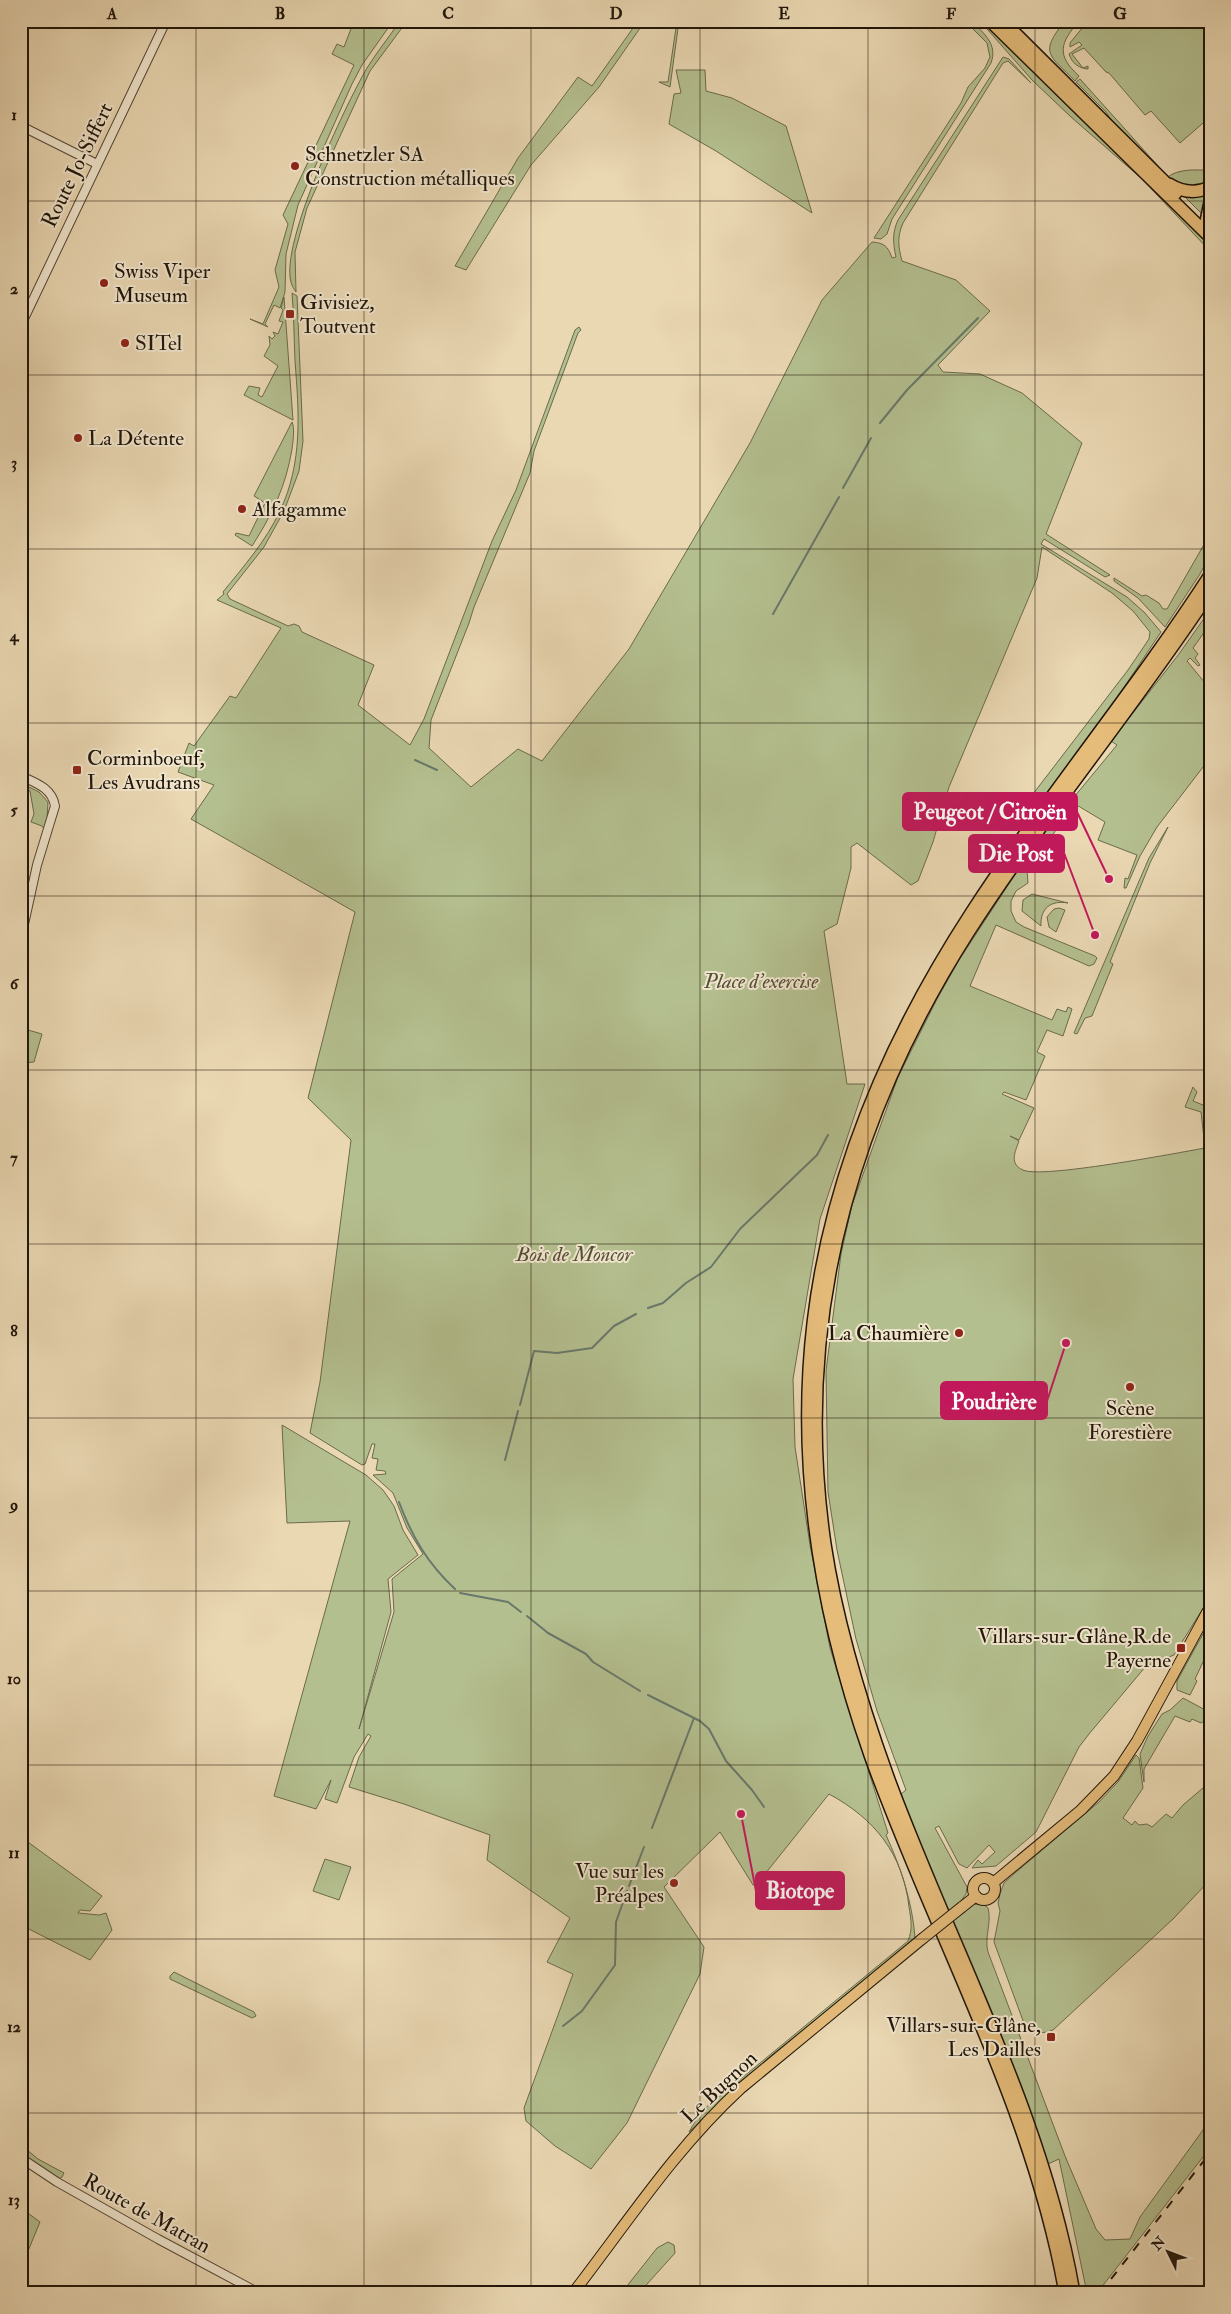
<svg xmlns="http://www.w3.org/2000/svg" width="1231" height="2314" viewBox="0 0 1231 2314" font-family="'IM FELL Double Pica',serif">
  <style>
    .green { fill: #b4bf8f; stroke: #6a6a4c }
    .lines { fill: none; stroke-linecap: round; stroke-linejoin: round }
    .stream { stroke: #68786b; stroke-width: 2 }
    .minor-casing { stroke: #524634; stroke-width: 10 }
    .major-casing { stroke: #201509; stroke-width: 12 }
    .highway-casing { stroke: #201509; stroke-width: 14 }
    .minor { stroke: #f1e6ce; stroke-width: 8 }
    .major { stroke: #e5bc7a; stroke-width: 10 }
    .highway { stroke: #e5bc7a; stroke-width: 11 }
    .rail { stroke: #201509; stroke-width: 2; stroke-dasharray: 9 9; stroke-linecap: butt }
    .major-bridge-casing { stroke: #201509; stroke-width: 12; stroke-linecap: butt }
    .major-bridge { stroke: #e5bc7a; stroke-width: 10 }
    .grid { fill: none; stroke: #201509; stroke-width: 1; stroke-opacity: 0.55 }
    .poi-dot { fill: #8f2418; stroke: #f1e6ce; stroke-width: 2 }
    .labels { text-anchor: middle; stroke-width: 4; stroke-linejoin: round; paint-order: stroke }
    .poi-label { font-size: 21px; fill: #201509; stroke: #f1e6ce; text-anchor: start }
    .street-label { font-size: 21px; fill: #201509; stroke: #f1e6ce }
    .park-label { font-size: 21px; font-style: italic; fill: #545038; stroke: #f1e6ce }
    .leader { fill: none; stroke: #c2185b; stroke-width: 2 }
    .callout-dot { fill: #c2185b; stroke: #f1e6ce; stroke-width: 2 }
    .callout { fill: #c2185b; stroke: #c2185b; stroke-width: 2 }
    .callout-label { font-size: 22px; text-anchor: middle; font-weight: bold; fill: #fff }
    .neatline { fill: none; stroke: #201509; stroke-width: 2 }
    .grid-label { font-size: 16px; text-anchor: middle; font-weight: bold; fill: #201509 }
  </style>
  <rect width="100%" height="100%" fill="#ead8b3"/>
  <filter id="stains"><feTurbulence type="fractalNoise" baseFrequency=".004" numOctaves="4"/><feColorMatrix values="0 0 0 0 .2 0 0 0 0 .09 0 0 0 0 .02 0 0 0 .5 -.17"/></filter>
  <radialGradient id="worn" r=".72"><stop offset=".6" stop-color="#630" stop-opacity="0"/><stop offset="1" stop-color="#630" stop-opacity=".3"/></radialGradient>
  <path class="green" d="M354,21h39l-31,44 -10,19 -54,121 -12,49 -1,38 -5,16 -6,-3 -9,19 3,3 -18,-8 13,5 16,-37 -4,-17 13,-46 -5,-9 71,-150 -22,-11 5,-10 7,3z
    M400,21h7l-37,50 -63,137 -12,44 1,40c-2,-3 -4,-6 -5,-10 -11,-39 54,-176 76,-214 10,-16 22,-31 33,-47z
    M638,21h7l-46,66 -68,78 -65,105 -11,-4 63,-108 60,-81 14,9z
    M677,21h2l-9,66 -11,-5h9z
    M965,21h7c12,13 26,23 19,42l-99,156 -5,15 -6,5 -7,-1 87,-135 7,-16 17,-19 5,-11 -3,-14z
    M980,21h3l227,221v9l-68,-72 -71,-62 -39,-37z
    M1065,21h14c-19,22 -23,34 0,55l-4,5c-25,-26 -37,-27 -10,-60z
    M1088,21h122v96l-30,26 -29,-32 -6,4 -36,-42 -3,-1 -22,-24 -12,6 11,14 5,-2v3c-10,-1 -16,-6 -19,-15l13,-9 -3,-3 -9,5v-4z
    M1003,57l6,2 22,24 -23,-22 -5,2 -100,160c-6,14 -5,23 -1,38l54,19 34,31 -52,54 5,7 37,2 42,19 60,50 -36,91 64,41 -5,2 -61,-38 -3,5 86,53 17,15 17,20 -51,76 -79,106 2,-20 95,-124 21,-31 1,-7 -17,-21 -21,-18 -70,-46 -5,31 -88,209 -16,55 -15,39 -7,4 -54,-42 -6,4v21l-14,56 -13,7 23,153h18l-45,135 -27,160 2,68 15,98 20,103 58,185 -2,2c15,33 26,66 29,102l-1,4 -142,114 -44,39 -39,38c9,-16 16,-26 31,-36l188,-155c5,-12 3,-21 1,-34 -6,-53 -34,-88 -80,-113l-72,90 -4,1 -33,-53 -56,55 40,60 -4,27 -73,149 -36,46 -36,-23 -29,-25 -2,-13 49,-134 -26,-12 23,-44 -83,-58 3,-25 -86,-31 -55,-17 10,-30 12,-21 -3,-2 -14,23 -17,46 -12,-4 6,-19 -15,29 -42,-13 76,-275 -63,2 -5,-98 84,50 17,15 11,16 9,24 15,25 -30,24 3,33 -32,117 35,-117 -2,-33 31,-25 -16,-26 -14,-35 -20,-18 13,-1 -1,-3 -9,-1 2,-11 -6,-1 3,-14h-3l-7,20 -3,1 -52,-32 10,-51 31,-242 -43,-42 47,-186 -164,-93 23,-34 -36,-13 11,-29 5,3 36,-50 6,2 45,-70 -64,-28 7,-6 -1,-2c21,-26 43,-51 57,-81 23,-49 19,-98 15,-150 -1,-24 -1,-45 -3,-68l5,3 6,145 -4,30 -15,40 -20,36 -37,47 3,5 58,27 6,-2 5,2 3,6 72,33 -16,40 52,40 14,-26 68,-178 24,-51 59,-160 4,-3 2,3 -3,3 -44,118 -4,22 -56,134 -5,16 -38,97 -2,28 42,39 47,-38 24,12 87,-112 121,-206 72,-143 50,-58c12,1 16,4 20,16l4,-1c-3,-14 -4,-24 2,-37z
    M676,70h29l1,21 26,7 54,28 26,87 -96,-62 -47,-27 5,-30 7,-1z
    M1080,79l88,98c9,-8 30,-8 42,-6v11l-5,4 -29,-1 -58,-55 -12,-18 -30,-30z
    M1210,190l-7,25 -22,-22z
    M284,297l9,123 -49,-25 5,-9 11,2 -2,7 4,2 16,-31 -14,-10 6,-11 -1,-9 3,3 3,-3 -2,-4 5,2 5,-12 -4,-1 4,-11 -2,-2z
    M292,422c3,6 1,19 0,27 -6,37 -20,66 -40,97l-17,-11 1,-2 13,3 16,-33 -11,-7z
    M1210,534v20l-10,20 -35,53 -27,-29 -24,-17v-3l28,18 4,-1 13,8 4,6h4z
    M1210,610v14l-17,24 5,6 -3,4 5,7 -2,1 -8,-8 -3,3 23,28v69l-53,69 -17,29 -14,32h-2l1,-10 3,1 9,-24 -39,-15 7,-18 -30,-18 -48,66 1,13 -12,8 -5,10v10l5,11 8,5 71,29 2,2 -3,6 -5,2 -93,-41 -26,61 82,34 5,-11 9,3 2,-5 4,2 -9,27 -16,-6 -10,22 8,4 -19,44 -22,-8 -2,2 32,14 -15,32 -9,-4 9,5c-4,11 -10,23 4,29 18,9 154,-17 182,-22l-4,-36 -16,-5 8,-20 4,5 -4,9 15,6 -2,4 4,2v484l-36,58 -28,11 -57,68 -10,13 -43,85 -40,34 -24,2 6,-8 4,4 13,-12 -6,-7 -22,23 -8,-4 -20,-38 -4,2 32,59 -1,7 -8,11 25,-1 5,4c4,15 -4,29 0,44l77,204 31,73 9,11 25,-1 10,-22 63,-87 7,-16v34l-113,145h-10l-28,-134 -11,5 -39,-106 3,-1 -2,-5h-3l-95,-228 -11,-30 5,-4 -29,-79 -21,-72 -19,-89 -9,-58 -2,-121 15,-117 11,-49 46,-128 39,-78 22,-39 55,-84 32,-45 71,-86 -6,-4 68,-87z
    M21,783l18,9 9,10 -1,18 -8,26 5,-17 -2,-3 -11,-4 3,-8 -4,-23 -9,-5z
    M1168,827l-18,36 -40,99 3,2 -21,52 -7,2 -8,16 -3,-1 75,-175z
    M1032,894l36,9c-17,-3 -28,5 -27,23l-19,-15 1,-11z
    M1059,908l6,2 -9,22 -7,-5 -2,-10 7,-8z
    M21,1028l21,6 -8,28 -13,1z
    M1210,1621v41l-6,-2 -9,19 2,2 -7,14 -13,-5v-9z
    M1183,1698l26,14 -5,9 -3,2 -9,-4 -2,3 -15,-6 -31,53v13l-4,-28 8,-18 14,-22 8,-4z
    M1136,1755l3,3 4,30 -20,30 9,7 3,-4 4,4 8,-1 5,3 14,-13 6,4 11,-13 27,-23v98l-37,39 -120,111c-12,5 -18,2 -28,-4l-31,-84 6,-31 -2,-8 2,-9 4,-11 11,-10 84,-71 19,-20z
    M21,1837l81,59 -12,15 -10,-1 -2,3 21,2 7,-2 6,17 -22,30 -69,-35z
    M325,1859l26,8 -12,33 -26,-9z
    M174,1972l80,40 2,4 -4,2 -82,-39v-3z
    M21,2145l17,14 26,14 -2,4 -3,2 -38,-25z
    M21,2208l19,14 -19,46z
    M668,2242l6,3 1,8 -36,40h-7l-5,-7 30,-38z"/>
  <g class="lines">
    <path class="stream" d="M880,423l27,-33 71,-72
      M843,488l28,-50
      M773,614l66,-117
      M415,760l22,10
      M648,1308l15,-5 23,-20 25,-16 29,-38 77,-74 11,-20
      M520,1405l14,-54 23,2 35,-5 22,-22 22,-12
      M505,1460l13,-49
      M399,1502c13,35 29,62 56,87
      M460,1593l48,9 13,10
      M527,1616l21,17 38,21 7,8 47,29
      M648,1695l52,26 9,8 17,32 26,29 12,17
      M652,1828l42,-110
      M629,1886l15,-39
      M563,2026l19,-15 33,-46 1,-43 11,-31"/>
    <defs>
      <path id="minor" d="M21,126l76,38
        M21,325l145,-304
        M21,776c15,7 31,12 34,30l-18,59 -16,73
        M21,2158l36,24 101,57 101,54"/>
      <path id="major" d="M973 1889a11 11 0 1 1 22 0a11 11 0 1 1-22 0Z
        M993,1883l88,-73 33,-34 23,-35 73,-134
        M962,1907l14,-11
        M573,2293c54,-70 102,-144 167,-204l182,-150"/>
      <path id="highway" d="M990,21l220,216
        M1003,21l173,172
        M1169,184c13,8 27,10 41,3
        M1204,231l6,-29
        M1065,2293c-33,-189 -131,-359 -195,-538 -108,-308 -77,-568 101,-842 75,-116 164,-222 239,-338
        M1074,2293c-31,-181 -123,-345 -186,-516 -27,-75 -51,-153 -63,-233 -32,-220 25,-425 143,-611 75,-117 165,-224 242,-341"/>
    </defs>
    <use href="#minor" class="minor-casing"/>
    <use href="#major" class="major-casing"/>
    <use href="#highway" class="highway-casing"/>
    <use href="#minor" class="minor"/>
    <use href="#major" class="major"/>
    <use href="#highway" class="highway"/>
    <path class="rail" d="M1100,2293l110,-140"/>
    <defs>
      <path id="major-bridge" d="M922,1939l40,-32"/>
    </defs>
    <use href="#major-bridge" class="major-bridge-casing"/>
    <use href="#major-bridge" class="major-bridge"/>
  </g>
  <path class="grid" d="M196,21v2272M364,21v2272M531,21v2272M700,21v2272M868,21v2272M1035,21v2272M21,201h1189M21,375h1189M21,549h1189M21,723h1189M21,896h1189M21,1070h1189M21,1244h1189M21,1418h1189M21,1591h1189M21,1765h1189M21,1939h1189M21,2113h1189"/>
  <g class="poi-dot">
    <circle cx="295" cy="166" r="5"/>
    <circle cx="104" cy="283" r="5"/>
    <rect x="285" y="309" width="10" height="10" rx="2.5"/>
    <circle cx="125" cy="343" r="5"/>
    <circle cx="78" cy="438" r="5"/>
    <circle cx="242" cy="509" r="5"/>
    <rect x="72" y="765" width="10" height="10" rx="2.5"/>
    <circle cx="959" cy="1333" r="5"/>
    <circle cx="1130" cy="1387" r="5"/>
    <rect x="1176" y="1643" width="10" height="10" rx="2.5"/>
    <circle cx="674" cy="1883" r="5"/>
    <rect x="1046" y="2032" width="10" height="10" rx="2.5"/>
  </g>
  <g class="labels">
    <g class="poi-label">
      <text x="305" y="161">Schnetzler SA<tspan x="305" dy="24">Construction métalliques</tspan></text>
      <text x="114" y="278">Swiss Viper<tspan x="114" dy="24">Museum</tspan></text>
      <text x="300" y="309">Givisiez,<tspan x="300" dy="24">Toutvent</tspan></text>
      <text x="135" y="350">SITel</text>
      <text x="88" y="445">La Détente</text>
      <text x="252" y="516">Alfagamme</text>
      <text x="87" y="765">Corminboeuf,<tspan x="87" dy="24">Les Avudrans</tspan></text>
      <text x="949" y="1340" text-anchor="end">La Chaumière</text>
      <text x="1130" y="1415" text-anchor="middle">Scène<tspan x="1130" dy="24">Forestière</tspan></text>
      <text x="1171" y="1643" text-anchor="end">Villars-sur-Glâne,R.de<tspan x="1171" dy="24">Payerne</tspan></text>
      <text x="664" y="1878" text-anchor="end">Vue sur les<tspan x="664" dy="24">Préalpes</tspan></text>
      <text x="1041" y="2032" text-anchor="end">Villars-sur-Glâne,<tspan x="1041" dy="24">Les Dailles</tspan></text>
    </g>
    <g class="street-label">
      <text transform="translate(77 165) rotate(-64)" y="7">Route Jo-Siffert</text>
      <text transform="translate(719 2087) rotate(-43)" y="7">Le Bugnon</text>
      <text transform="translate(147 2213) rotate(29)" y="7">Route de Matran</text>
    </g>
    <g class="park-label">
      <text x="761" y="988">Place d'exercise</text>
      <text x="574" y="1261">Bois de Moncor</text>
    </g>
  </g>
  <path class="leader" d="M1109 879L1077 812M1095 935L1064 853M1066 1343L1047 1401M741 1814L756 1891"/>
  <g class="callout-dot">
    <circle cx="1109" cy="879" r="5"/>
    <circle cx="1095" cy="935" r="5"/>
    <circle cx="1066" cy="1343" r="5"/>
    <circle cx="741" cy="1814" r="5"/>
  </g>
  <g class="callout">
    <rect x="903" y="793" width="174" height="37" rx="5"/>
    <rect x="969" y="835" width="95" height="37" rx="5"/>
    <rect x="941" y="1382" width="106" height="37" rx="5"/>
    <rect x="756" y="1872" width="88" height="37" rx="5"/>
  </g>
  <g class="callout-label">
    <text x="990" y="819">Peugeot / Citroën</text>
    <text x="1016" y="861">Die Post</text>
    <text x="994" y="1409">Poudrière</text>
    <text x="800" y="1898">Biotope</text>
  </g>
  <rect width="1231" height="2314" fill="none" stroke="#ead8b3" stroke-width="55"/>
  <g transform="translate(1168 2252) rotate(312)" stroke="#f1e6ce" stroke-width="4" paint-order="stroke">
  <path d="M0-4L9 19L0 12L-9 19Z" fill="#201509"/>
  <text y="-8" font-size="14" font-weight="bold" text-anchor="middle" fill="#201509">N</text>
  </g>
  <rect x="28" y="28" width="1176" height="2258" class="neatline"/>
  <g class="grid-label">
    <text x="112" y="19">A</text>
    <text x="280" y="19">B</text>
    <text x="448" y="19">C</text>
    <text x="616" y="19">D</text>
    <text x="784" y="19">E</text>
    <text x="951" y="19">F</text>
    <text x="1120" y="19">G</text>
    <text x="14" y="120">1</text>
    <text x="14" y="294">2</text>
    <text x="14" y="468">3</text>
    <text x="14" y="641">4</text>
    <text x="14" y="815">5</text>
    <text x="14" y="989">6</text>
    <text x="14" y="1163">7</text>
    <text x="14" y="1336">8</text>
    <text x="14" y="1510">9</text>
    <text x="14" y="1684">10</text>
    <text x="14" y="1858">11</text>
    <text x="14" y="2032">12</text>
    <text x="14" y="2205">13</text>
  </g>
  <rect width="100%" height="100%" filter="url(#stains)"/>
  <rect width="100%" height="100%" fill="url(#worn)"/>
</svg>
